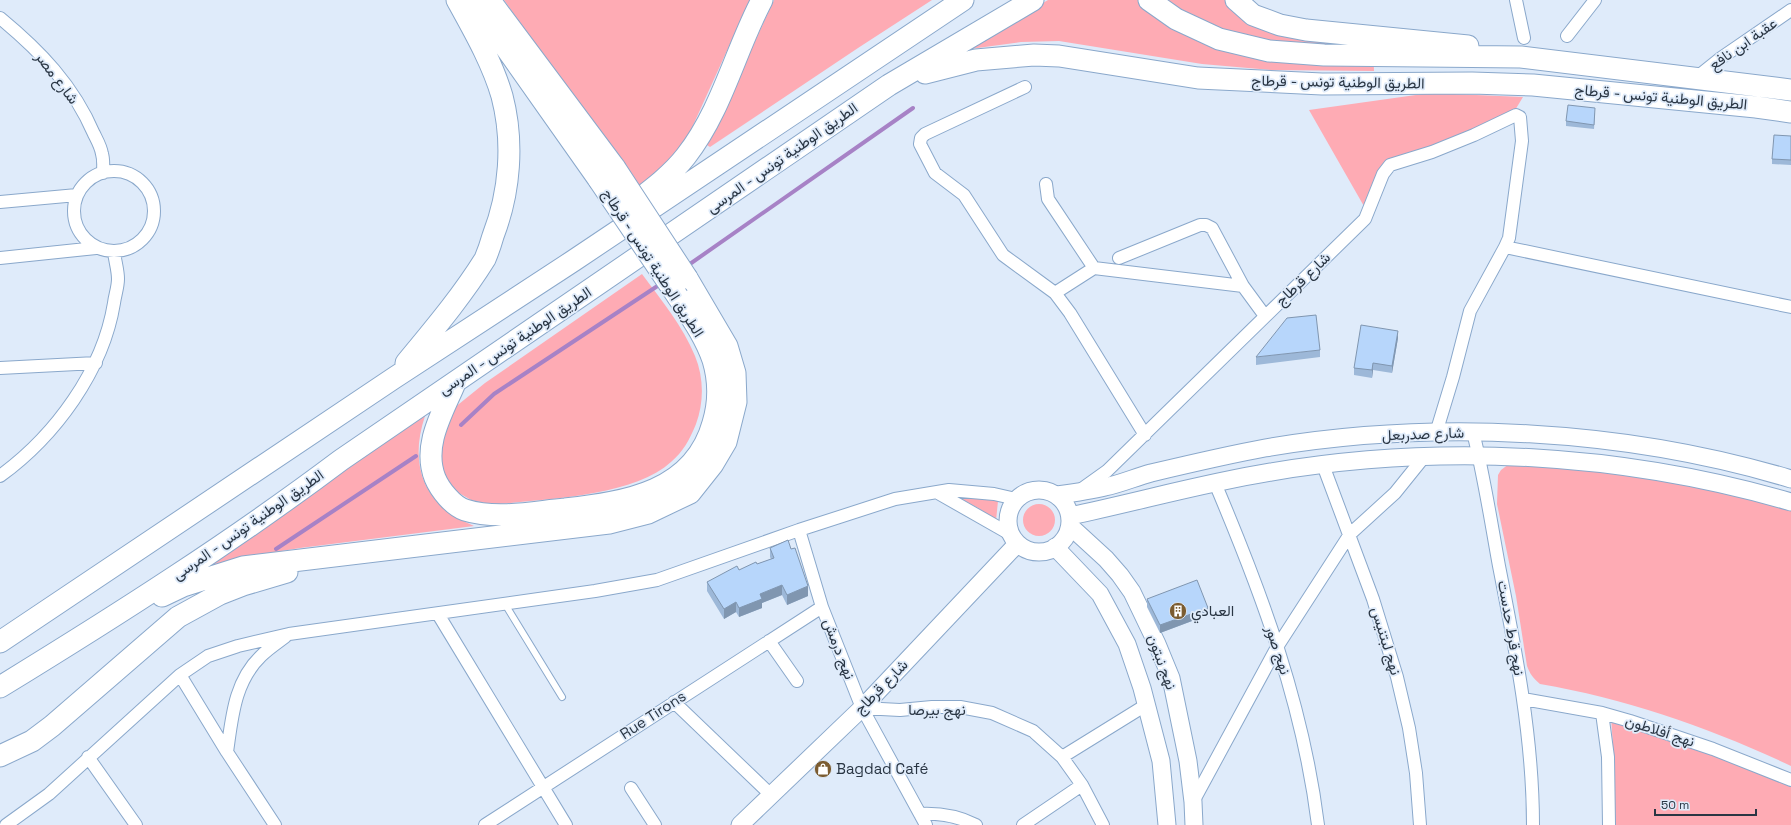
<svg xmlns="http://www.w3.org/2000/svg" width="1791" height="825" viewBox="0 0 1791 825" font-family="'Space Grotesk',Vazirmatn,sans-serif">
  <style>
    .green { fill: #feabb4 }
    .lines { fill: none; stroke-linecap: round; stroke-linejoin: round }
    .stream { stroke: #a782c6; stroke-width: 4 }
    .lane-casing { stroke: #8aa8cb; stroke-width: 8 }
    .street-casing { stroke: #8aa8cb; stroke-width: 14 }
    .secondary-casing { stroke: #8aa8cb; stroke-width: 19 }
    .highway-casing { stroke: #8aa8cb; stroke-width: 23 }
    .lane { stroke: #fff; stroke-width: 6 }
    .street { stroke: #fff; stroke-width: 12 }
    .secondary { stroke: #fff; stroke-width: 17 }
    .highway { stroke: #fff; stroke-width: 21 }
    .highway-bridge-casing { stroke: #8aa8cb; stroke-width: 23; stroke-linecap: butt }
    .highway-bridge { stroke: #fff; stroke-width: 21 }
    .wall { fill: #9db8d8 }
    .shaded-wall { fill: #8096b0 }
    .building { fill: #b7d6fb; stroke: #8096b0 }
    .labels { text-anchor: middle; stroke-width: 3.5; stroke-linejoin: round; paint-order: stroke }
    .street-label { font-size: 15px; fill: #2a3644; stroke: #dfebfa }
    .poi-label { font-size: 15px; fill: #2a3644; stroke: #dfebfa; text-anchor: start }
  </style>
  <rect width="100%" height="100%" fill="#dfebfa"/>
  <path class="green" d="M504,0h246l-60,132 -23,33 -29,24z
    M774,0h158l-74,48 -148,99 -3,-2z
    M1048,0h180l145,44 1,27 -103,-1 -69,-6 -143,-23 -38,1 -51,7 5,-6z
    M1430,93l93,4 -14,23 -115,43 -29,45 -56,-98z
    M642,274c19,26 41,52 53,82 9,22 9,46 1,68 -6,15 -13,28 -25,38 -37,34 -123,37 -172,42l-14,-1 -14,-3 -12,-7 -14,-15 -5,-12v-25l14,-33 31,-25z
    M423,413l2,3c-17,51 0,90 49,110l-174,22 -55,9 -33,8h-4z
    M1509,464h41l146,22 95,22v258c-80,-38 -164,-67 -251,-82 -7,-6 -10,-10 -13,-18l-11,-70 -19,-92 1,-29 3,-5z
    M954,495l44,6 -2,20 -16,-12z
    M1023 520a16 16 0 1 1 32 0a16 16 0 1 1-32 0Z
    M1611,717l39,11 141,57v40h-178l2,-50z"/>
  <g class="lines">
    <path class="stream" d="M687,266l226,-158
      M461,425l33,-31 168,-111
      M276,549l140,-93"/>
    <defs>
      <path id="lane" d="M505,604l57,93"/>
      <path id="street" d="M1516,0l8,38
        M0,18c40,33 73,67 94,116 3,6 7,13 8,20 2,6 1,13 1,19
        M1567,36l28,-36
        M1696,78l25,-20 70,-48
        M1025,87l-100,47 -4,4 -1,6 15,29 29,22 39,60 52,38 15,20 75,122
        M74 211a40 40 0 1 1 80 0a40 40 0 1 1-80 0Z
        M1046,184l2,15 46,69
        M0,202l77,-7
        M0,258l96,-10
        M1119,258l81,-33h6l6,3 31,58 22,30
        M1055,293l39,-25 149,18
        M0,368l96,-5
        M1473,432c11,44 18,90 26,134 17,86 34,172 34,259
        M1436,433l17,-56 17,-66 35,-64
        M1323,465l50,134 24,78 12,51 7,45 4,52
        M0,476c55,-40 103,-105 114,-173 1,-8 4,-16 4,-24 0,-9 -3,-18 -4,-27
        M1215,483c47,111 88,221 103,342
        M1079,491l28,-20 258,-252 18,-45 7,-9 42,-13 42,-17 42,-20 4,2 2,24 -13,97 -4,9 286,60
        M938,493l72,41
        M799,530l23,77 40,101 64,117
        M438,614l128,211
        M769,641l28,40
        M180,675l47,77 48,73
        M1523,699l79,14 28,8 83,28 78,31
        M674,702l97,93
        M862,708l38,2 32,-3h28l32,6 41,18 29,26 20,28 21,40
        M1602,713l6,44 1,68
        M227,752c5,-34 7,-70 34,-96 7,-7 16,-13 24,-19
        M88,757l48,68
        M1062,757l84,-52
        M631,788l24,37
        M1193,802l84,-155 73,-113 45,-41 29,-36
        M920,814c20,-1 38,2 56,11
        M6,825l43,-31 131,-119 28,-19 30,-10 51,-12 306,-43 62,-11 142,-50 96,-31 54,-9 45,4 22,5
        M485,825l337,-218
        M1023,825l59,-40"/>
      <path id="secondary" d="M1008 521a31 31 0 1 1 62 0a31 31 0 1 1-62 0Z
        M1057,495c16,-2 32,-4 48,-8 15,-3 31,-10 46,-14 38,-9 76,-18 114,-25 171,-29 360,-19 526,31
        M1070,516c67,-14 133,-33 201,-44 172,-29 352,-19 520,30
        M1070,526l36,33 14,16 12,17 25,52 14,34 17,83 5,41 1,23
        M1055,547l45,47 27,50 15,44 19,73 6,64
        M740,825l122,-117 155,-164"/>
      <path id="highway" d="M472,0l127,180
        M1149,0l27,19 43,20 50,12 55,4 197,2 270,33
        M1236,0l17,15 27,10 26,5 162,16
        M491,2l124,166
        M925,73l51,-13 58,-5 25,1 139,22 124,6 150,-1 61,2 223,22 35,5
        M622,212c22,-17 47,-34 64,-56 36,-46 49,-105 76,-156
        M406,363c28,-34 56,-67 79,-104 3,-7 6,-16 8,-23 17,-44 21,-94 9,-140 -10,-34 -28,-65 -45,-96
        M455,383c-12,29 -33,62 -20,95 5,12 18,28 30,32 32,10 67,2 100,-1 61,-7 129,-17 148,-86 6,-20 6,-43 0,-63 -8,-23 -22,-43 -35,-63
        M162,596l21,-10 60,-19 366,-44 39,-10 42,-20 23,-29 13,-22 10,-40 -1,-29 -8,-27 -40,-68
        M0,642l394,-264 179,-117 390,-261
        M0,687c116,-71 232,-145 341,-227l548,-375 144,-85
        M0,756l32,-15 20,-15 126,-109 42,-23 23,-9 44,-13"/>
    </defs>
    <use href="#lane" class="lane-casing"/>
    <use href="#street" class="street-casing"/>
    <use href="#secondary" class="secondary-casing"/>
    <use href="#highway" class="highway-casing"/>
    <use href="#lane" class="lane"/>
    <use href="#street" class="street"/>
    <use href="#secondary" class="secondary"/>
    <use href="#highway" class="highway"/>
    <defs>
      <path id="highway-bridge" d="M615,168l72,110
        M599,180l79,117"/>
    </defs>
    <use href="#highway-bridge" class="highway-bridge-casing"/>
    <use href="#highway-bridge" class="highway-bridge"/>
  </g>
  <path class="wall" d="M1595,113l-1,16 -28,-3v-5z
    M1791,136v29l-19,-1v-5z
    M1398,338l-6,35 -19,-3 -1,8 -18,-3v-7z
    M1320,350v7l-64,8v-8z
    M770,548l21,1 17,47 -21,9 -5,-10 -20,8v5l-23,9 -3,-5 -12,7 -17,-28v-9l32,-12 18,-6 14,-5 -1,-2z
    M1147,599l61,16 -48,18 -13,-26z"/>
  <path class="shaded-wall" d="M1398,331v7l-6,35v-7z
    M1373,363v7l-1,8v-8z
    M782,585v10l-20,8v5l-23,9v-9l21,-14z
    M808,586v10l-21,9v-10z
    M736,602v10l-12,7v-10z
    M1208,608v7l-48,18v-8z"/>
  <path class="building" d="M1568,105l27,3 -1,17 -28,-4z
    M1774,135l17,1v24l-19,-1z
    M1316,315l4,35 -64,7 31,-39z
    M1361,325l37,6 -6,35 -19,-3 -1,7 -18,-2z
    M788,540l3,9 4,-1 13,38 -21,9 -5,-10 -22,9 2,5 -23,9 -3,-6 -12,7 -17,-27 30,-16 2,4 17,-8 1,2 17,-6 -4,-10z
    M1197,580l11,28 -48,17 -13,-26z"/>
  <defs>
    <symbol id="building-disc" viewBox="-11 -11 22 22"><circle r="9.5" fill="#7b5c31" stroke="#dfebfa"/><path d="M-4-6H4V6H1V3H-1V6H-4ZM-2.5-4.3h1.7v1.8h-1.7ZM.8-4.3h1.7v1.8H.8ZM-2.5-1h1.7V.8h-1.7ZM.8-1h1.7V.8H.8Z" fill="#fff"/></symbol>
    <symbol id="shop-disc" viewBox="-11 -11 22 22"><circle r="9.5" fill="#7b5c31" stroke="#dfebfa"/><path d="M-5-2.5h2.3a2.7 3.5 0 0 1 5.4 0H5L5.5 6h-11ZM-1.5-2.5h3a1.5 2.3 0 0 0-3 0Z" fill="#fff"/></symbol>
  </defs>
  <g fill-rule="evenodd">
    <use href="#building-disc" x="1168" y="601" width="20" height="20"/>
    <use href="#shop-disc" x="813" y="759" width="20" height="20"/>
  </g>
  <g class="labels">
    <g class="street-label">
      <text transform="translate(1743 44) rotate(-35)" y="5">عقبة ابن نافع</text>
      <text transform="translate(57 78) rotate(53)" y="5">شارع مصر</text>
      <text transform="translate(1338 82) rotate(1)" y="5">الطريق الوطنية تونس - قرطاج</text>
      <text transform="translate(1661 97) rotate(5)" y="5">الطريق الوطنية تونس - قرطاج</text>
      <text transform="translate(782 158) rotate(-35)" y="5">الطريق الوطنية تونس - المرسى</text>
      <text transform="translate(653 263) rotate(57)" y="5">الطريق الوطنية تونس - قرطاج</text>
      <text transform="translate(1303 279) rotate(-44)" y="5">شارع قرطاج</text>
      <text transform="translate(515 341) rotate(-34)" y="5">الطريق الوطنية تونس - المرسى</text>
      <text transform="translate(1423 434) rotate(-2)" y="5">شارع صدربعل</text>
      <text transform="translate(248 525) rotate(-35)" y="5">الطريق الوطنية تونس - المرسى</text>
      <text transform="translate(1511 628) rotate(80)" y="5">نهج قرط حدست</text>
      <text transform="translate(1386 641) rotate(73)" y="5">نهج لبتنيس</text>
      <text transform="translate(839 649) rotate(69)" y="5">نهج درمش</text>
      <text transform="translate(1278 650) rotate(72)" y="5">نهج صور</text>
      <text transform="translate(1162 662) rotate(70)" y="5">نهج نبتون</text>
      <text transform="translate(881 687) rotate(-46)" y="5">شارع قرطاج</text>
      <text x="937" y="715">نهج بيرصا</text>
      <text transform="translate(653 715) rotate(-33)" y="5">Rue Tirons</text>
      <text transform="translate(1660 731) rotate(18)" y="5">نهج أفلاطون</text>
    </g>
    <g class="poi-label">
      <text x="1191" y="616">العبادي</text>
      <text x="836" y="774">Bagdad Café</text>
    </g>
  </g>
  <path d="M1655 809v6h101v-6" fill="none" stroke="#2a3644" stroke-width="2"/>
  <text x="1661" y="809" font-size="12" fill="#2a3644" stroke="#dfebfa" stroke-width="3" paint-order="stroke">50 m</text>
</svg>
